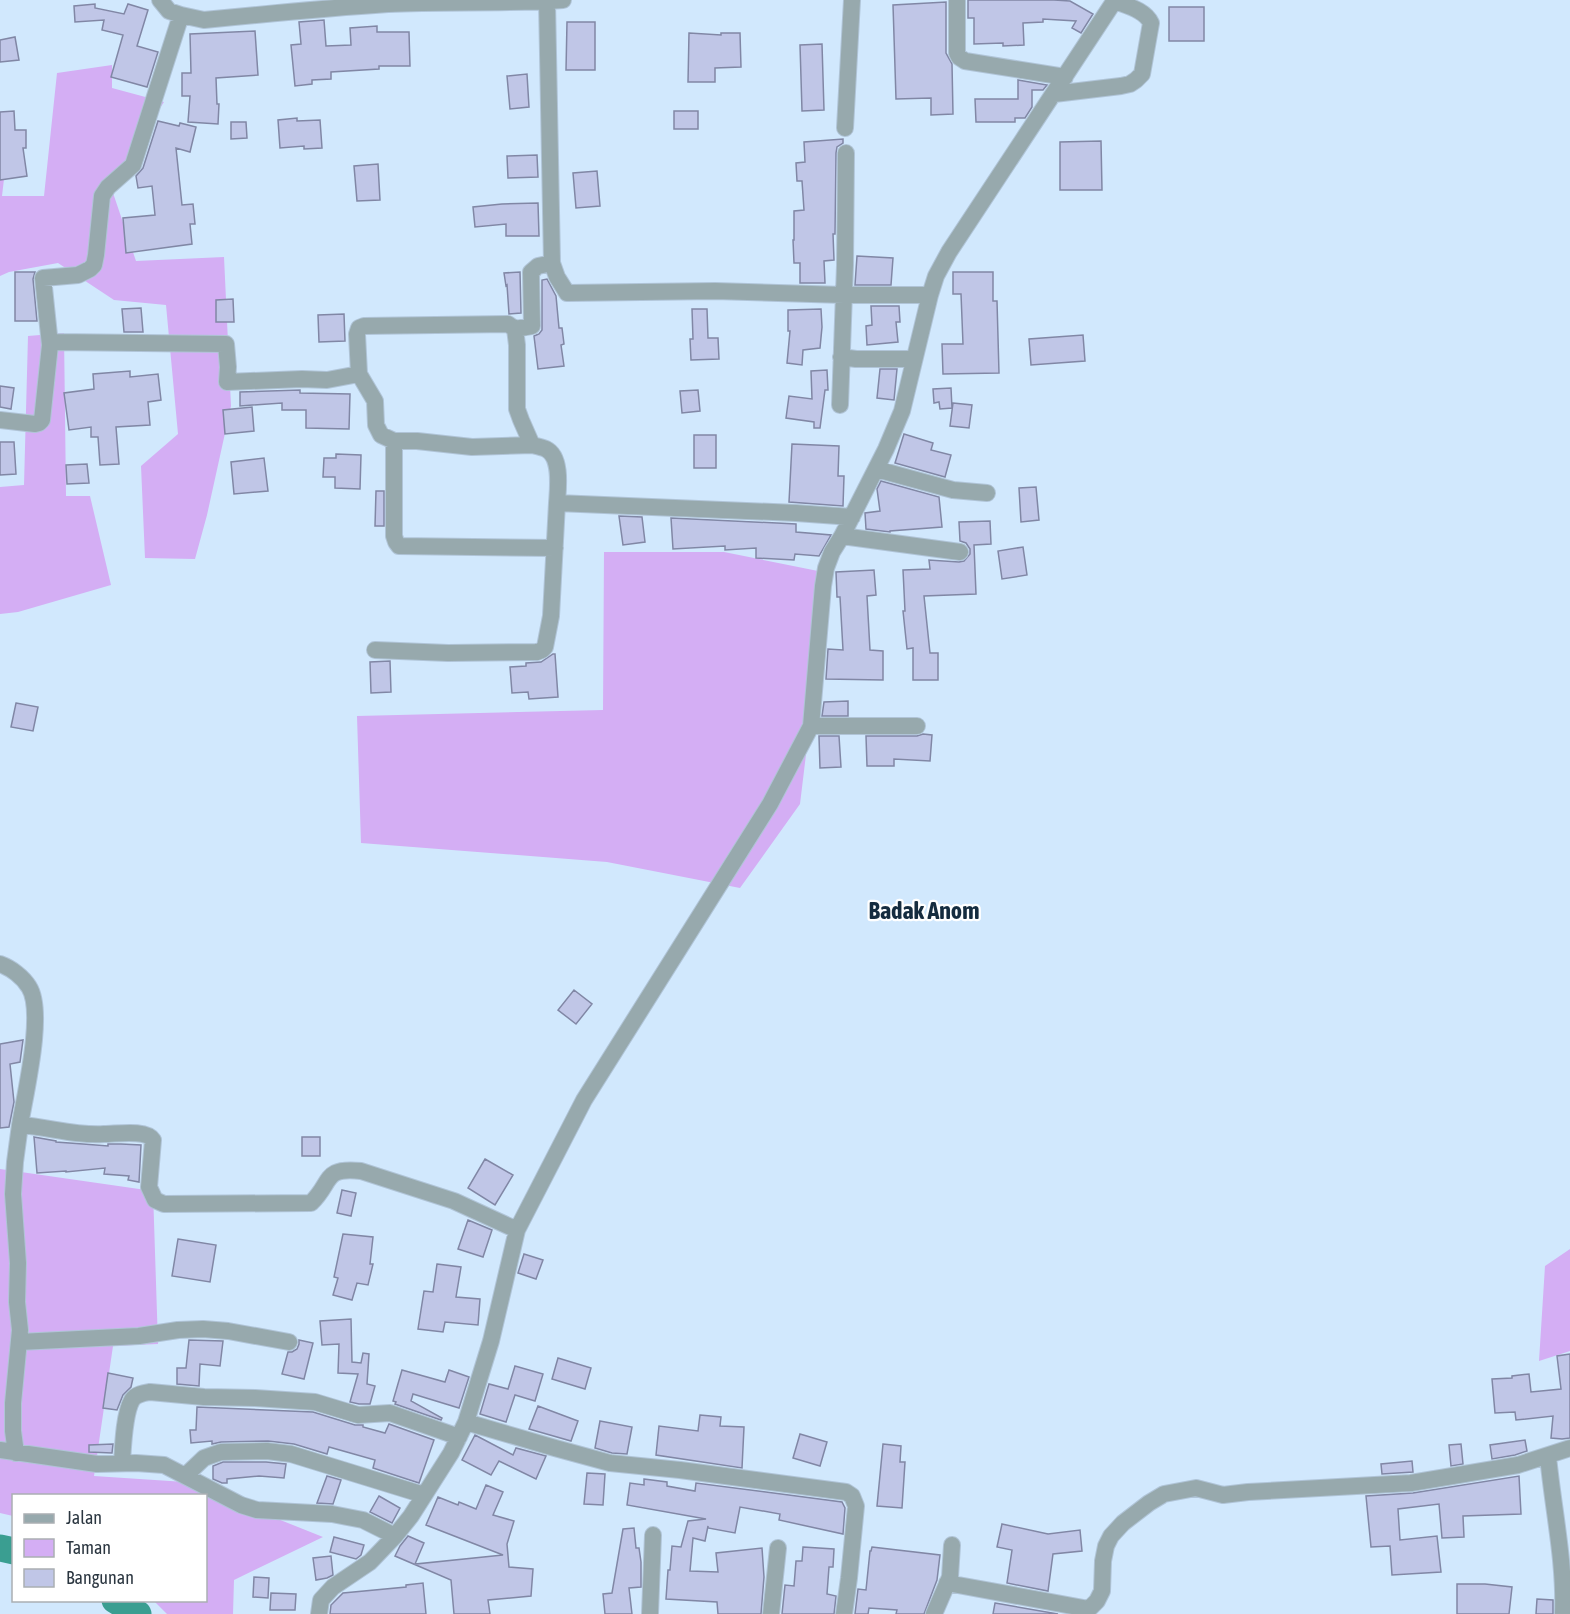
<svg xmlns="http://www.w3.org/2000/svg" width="1570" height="1614" viewBox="0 0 1570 1614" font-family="'Asap Condensed',sans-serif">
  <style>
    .green { fill: #d4aef4 }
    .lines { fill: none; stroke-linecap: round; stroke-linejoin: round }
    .river { stroke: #3a9e91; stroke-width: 27 }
    .building { fill: #c0c6e7; stroke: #8187a5; stroke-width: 1.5 }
    .minor-casing { stroke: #b0c4d7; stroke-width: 18 }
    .minor { stroke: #97a9ad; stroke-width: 16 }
    .labels { text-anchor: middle; stroke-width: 4.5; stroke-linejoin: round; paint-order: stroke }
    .quarter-label { font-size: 24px; font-weight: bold; fill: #152c3f; stroke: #fff }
  </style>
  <rect width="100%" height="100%" fill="#d1e8fd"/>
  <path class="green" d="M112,65v23l52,14 -54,82 26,77 88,-4 7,149 -24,109 -12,44 -50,-1 -4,-92 37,-32 -12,-129 -52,-5 -56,-37 -49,9 -9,4v-114h6l-4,34h42l13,-123z
    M64,333l2,163h24l21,89 -93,27 -18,2v-127l24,-2 4,-149z
    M604,552h120l104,21 -28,231 -60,84 -133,-26 -246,-19 -4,-127 246,-6z
    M0,1169l153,22 5,153 -45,2 -19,130 91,6 138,55 -89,43 -1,34h-66l-13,-13 52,-1v-104h-192l-1,20 -13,-3z
    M1570,1249v102l-31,10 6,-95z"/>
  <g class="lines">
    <path class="river" d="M0,1548l14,3
      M115,1600l23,14"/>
  </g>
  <path class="building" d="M968,0h86l16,1 23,13 -12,19 -9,-5 4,-7 -33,-2v3l-20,1 1,22 -21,1v-3l-29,1v-26h-6z
    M946,2v51l6,11 1,50 -22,1v-17l-35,1 -3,-94z
    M95,4v4l29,6 4,-10 20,6 -11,36 21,6 -11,35 -36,-10 12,-42 -21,-5 2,-10 -29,2 -1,-16z
    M1169,7h35v34h-35z
    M324,20l2,26 25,-1 -1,-17 27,-2v6h32l1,34h-31v3l-48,3v7l-19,1v4l-17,2 -4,-41 10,-1 -2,-22z
    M567,22h28v48h-29z
    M255,31l3,44 -42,3 1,26h2l-1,20 -30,-2 2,-26h-8v-23h9l-1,-39z
    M689,33l32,2v-2h19l1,34 -26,1v14h-27z
    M15,37l4,23 -19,2v-22z
    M822,44l2,66 -22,1 -2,-66z
    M527,74l2,33 -19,2 -3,-33z
    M1018,80l29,5 -4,5h-11v17l-7,11h-10v4h-39l-1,-23h43z
    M14,111l1,19h11v18h-3l4,28 -27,4v-68z
    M674,111h24v18h-24z
    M297,118v3l23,-1 2,28 -18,1v-3l-24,2 -2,-28z
    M158,121l21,5 1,-3 16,4 -6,25 -14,-4 6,57 11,-1 2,20h-5l2,20 -66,9 -3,-35 32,-3 -3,-29 -14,2 -2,-12 7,-8z
    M231,122h15l1,16 -16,1z
    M843,139v4l-6,4 -1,6 -1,81h-2l1,26 -10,1 1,22h-25v-20h-6l-1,-23h1v-29l10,-1 -2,-29h-5l-1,-18 9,-1 -1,-20z
    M1101,141l1,49h-42v-48z
    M537,155l1,22 -30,1 -1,-22z
    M378,164l2,36 -23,1 -3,-35z
    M597,171l3,35 -24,2 -3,-35z
    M538,203l1,33h-33v-12l-31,3 -2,-20 29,-3z
    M857,256l36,2 -2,27h-36z
    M15,272h20l-2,7 4,42h-22z
    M520,272l1,41 -12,1 -2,-29 -1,1 -2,-13z
    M953,272h40v29h4l2,72 -56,1 -1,-30h21l-2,-50h-8z
    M547,279l9,17 3,32h3l2,16 -3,1 3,21 -26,3 -4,-33 5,-2 3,-4v-50z
    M233,299l1,23h-18v-22z
    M871,306h28l1,16h-4l2,20 -31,3 -1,-19 6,-1z
    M141,308l2,24h-19l-2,-23z
    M692,309h15l1,29h10l1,21 -28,1 -1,-21h3z
    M821,309l1,18 -2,21 -17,2 -1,15 -15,-2 3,-32h-2v-21z
    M344,314l1,27 -26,1 -1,-27z
    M1083,335l2,26 -54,4 -2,-26z
    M880,369h17l-3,31 -17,-2z
    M827,370l1,20h-3l-5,38h-6v-6l-28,-4 3,-22 23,3 -1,-28z
    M130,371v6l28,-3 3,26 -13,2 2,23 -34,2 3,37 -19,1 -2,-28h-7v-10l-22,3 -5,-37 30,-4 -1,-15z
    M0,386l14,2 -3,21 -11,-2z
    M951,388l1,20 -12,1 -1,-7 -5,1 -1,-14z
    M300,390v3l50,1 -1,35 -43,-1v-18h-24v-7l-42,3v-14z
    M698,390l2,21 -18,2 -2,-22z
    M953,403l19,2 -3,23 -19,-2z
    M252,407l2,24 -29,3 -2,-24z
    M904,434l29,9 -2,7 20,5 -6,22 -50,-14z
    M694,435h22v33h-22z
    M0,442h14l2,32 -16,1z
    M792,444l47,2 -1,30h6l-1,30 -54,-4z
    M336,454l25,1 -1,34 -25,-1v-11h-12l1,-19h12z
    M264,458l4,33 -34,3 -3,-32z
    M87,464l2,19 -22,1 -1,-19z
    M881,481l58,16 3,30 -52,4v1l-24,-3 -1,-16 15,-2 -3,-22z
    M1036,487l3,33 -18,2 -2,-34z
    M376,491h8v35h-9z
    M619,516l23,1 3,25 -22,3z
    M671,518l125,6v8l35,3 -12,21 -24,-2 -1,6 -38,-2v-10l-31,2v-4l-52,3z
    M990,521l1,23 -17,1 2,49 -52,2 6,57h8v27h-25v-32l-6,1 -4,-38h2l-2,-41 27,-1 -1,-9 30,2 5,-1 6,-7v-5l-4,-6 -6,-2 -1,-19z
    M1023,547l4,28 -25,4 -4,-28z
    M874,570l2,25 -9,1 3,54 13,1v29l-57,-1 2,-30 15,1 -3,-53h-3l-1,-25z
    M553,654h2l3,43 -29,2 -1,-7 -16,1 -2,-26 16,-1v-3l15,-1z
    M390,661l1,31 -20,1 -1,-31z
    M848,701v15h-26l2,-14z
    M16,703l22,4 -5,24 -22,-4z
    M923,734l9,1 -2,26 -36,-2v7h-27l-1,-30h51z
    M819,736h20l2,31 -21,1z
    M574,990l18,14 -16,20 -18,-14z
    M23,1040l-3,22 -10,2 4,38 -5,25 -9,1v-84z
    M34,1137l22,4v1l27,2 25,2v-2h13l20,1 -2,37 -11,-2 1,-4 -25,-2 1,-6 -39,4v-1l-29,2z
    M302,1137h18v19h-18z
    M485,1159l28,16 -18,30 -27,-17z
    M342,1190l14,3 -5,23 -14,-3z
    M468,1220l24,10 -9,27 -25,-8z
    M343,1234l30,3 -3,27h3l-5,21 -11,-2 -5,17 -19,-5 5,-17 -4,-1z
    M178,1239l38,6 -6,37 -38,-6z
    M524,1254l19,6 -7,19 -18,-6z
    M437,1264l24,3 -5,30 24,2 -2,26 -33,-3 -2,10 -25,-3 6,-38 9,1z
    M351,1319l1,43 9,1 2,-10 6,1 -2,30 8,2 -5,18h-11l-9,-2 8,-28 -20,-1 1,-29 -17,1 -2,-24z
    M189,1340l34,1 -3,25 -20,-2 -1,22 -22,-2v-16h9z
    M299,1340l14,3 -9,36 -22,-5 6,-22h4l5,-3 2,-5z
    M1570,1354v84l-8,1 -11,-1 2,-22 -37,4 -1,-8 -20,1 -3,-34 20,-1v-2l17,-2 2,18 30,-3 -4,-33z
    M558,1358l33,10 -6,21 -33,-10z
    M515,1366l28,8 -8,27 -20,-6 -9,27 -26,-8 9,-30 19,5z
    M402,1370l43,12 4,-12 20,7 -10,31 -46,-14 -2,7 31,17 -1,2 -46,-16 1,-2 -3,-1z
    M108,1373l25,5 -2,9 -8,8 -6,15 -14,-2z
    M538,1406l40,15 -7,20 -42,-12z
    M197,1407l116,5 42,13h8v2l22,6 4,-9 45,16 -15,43 -46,-15 2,-8 -46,-13 -2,7 -33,-10 -26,-3 -47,1 -9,2v-3l-21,2 -1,-13h6z
    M700,1415l21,2 -1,9 24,1 -2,41 -86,-13 3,-29 39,5z
    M600,1421l32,6 -5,27 -15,-1 -17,-5z
    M800,1434l27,8 -7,24 -27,-8z
    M475,1435l38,20 3,-7 30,8 -10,23 -37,-18 -8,14 -29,-15z
    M1525,1440l2,11 -12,4 -23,4 -2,-14z
    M113,1444l-1,9 -23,-1v-7z
    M883,1444l18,2 -1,16h5l-3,46 -25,-2z
    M1461,1444l2,20 -12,2 -2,-21z
    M1412,1461l1,11 -31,2 -1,-10z
    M223,1462h43l20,2 -2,14 -25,-2 -32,3v4h-5l-9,-4v-13z
    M587,1473l18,1 -2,31 -19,-1z
    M327,1476l14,4 -8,24 -16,-1z
    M1519,1476l2,38 -58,2 1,21 -22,1 -3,-34 -41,5 2,31 37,-4 4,36 -49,3 -2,-29 -19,1 -5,-51 47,-3z
    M644,1479l23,3v4l28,5 1,-8 146,19 3,6 -2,26 -64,-14 1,-6 -40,-7 -5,26 -27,-5v-2l-3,15 -12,-3 -3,33 28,1 -2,-19 46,-5 2,29 -3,37h-43l-1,-12 -51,-3 2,-29h2l2,-24 9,1 7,-26 18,-2 -79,-14 3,-22 14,2z
    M486,1485l17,7 -10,23 21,6 -7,23 2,23 24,2 -2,27 -43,4 2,14h-36l-3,-34 -56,-24 5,-10 8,-10 16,7 -9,21 88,-9 -77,-30 12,-28 20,8 1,-3 17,7z
    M379,1496l21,12 -8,15 -22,-11z
    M1002,1524l46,10 32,-4 2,21 -29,3 -5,37 -41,-8 5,-33 -15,-3z
    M634,1528l2,20h3l2,14v25l-12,1 3,26h-27l-2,-20 9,-1 11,-64z
    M334,1537l30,8 -3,10 -5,4 -26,-7z
    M803,1547l31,2 -1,18h-4l-2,27 9,2 -2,18h-52l3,-29 9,1 2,-25h6z
    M872,1547l68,8 -3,25 -13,34h-28l1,-4 -28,-2 -1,6h-13l3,-25 8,1 4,-39h1z
    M331,1556l2,19 -6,3 -11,2 -3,-22z
    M254,1577l15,1 -1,20 -15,-1z
    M423,1583l3,31h-96l1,-9 12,-12 63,-6v-2z
    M1457,1584h28l27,3 -3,27h-52z
    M271,1593l25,1 -1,16h-25z
    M1537,1599l16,1v14h-17z
    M995,1603l63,11h-65z"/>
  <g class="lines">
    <defs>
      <path id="minor" d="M160,0l9,11 12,4 23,5c61,-6 123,-12 184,-16 58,-3 117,0 175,-4
        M957,0v53l2,4 6,4 100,16
        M1054,94l67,-8 9,-2 6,-4 6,-6 9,-51c-6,-13 -24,-17 -36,-22
        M845,128l7,-128
        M552,263l5,14 10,16 148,-2 129,4h86
        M515,329l17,-3 -1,-54 7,-6 14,-3 -5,-262
        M50,345l-7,-67 35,-3 12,-6 4,-4 2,-10 6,-59 6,-9 25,-22 48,-150
        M841,357l15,2h58
        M359,374l16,27 1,24 5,10 13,6h23l55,6 60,-2
        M840,405l5,-140 1,-112
        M0,420l35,4 4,-1 3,-3 8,-75 4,-3 172,2 2,23 -1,15 75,-3 25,1 32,-6 -2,-40 2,-6 5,-2 144,-2 7,5 2,16v64l4,11 11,25c4,1 10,2 14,4 16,8 12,39 11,54
        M394,441v95l2,6 3,4 156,2
        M876,469l77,21 34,3
        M842,536l118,16
        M375,650l73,3 89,-1 5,-2 3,-3 6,-31 6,-113 239,10 56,4
        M811,726h106
        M0,964c11,4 23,13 29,23 16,25 -4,107 -9,138 29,2 56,11 84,9 13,0 42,-5 49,6l-4,47 6,13 9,4 147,-1c22,-21 11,-36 50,-32l93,30 63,29
        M19,1342l120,-6 39,-6 25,-1 25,2 61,11
        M466,1422l89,26 55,15 70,7 166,22 6,4 4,10 -7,72 -5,36
        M0,1450l97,14 39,-1 28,2 77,40 16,5 75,4 31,6 32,16
        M16,1453l-3,-22v-28l7,-73 -3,-28 1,-39 -5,-69 2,-32 5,-37
        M1548,1456c5,53 17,105 15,158
        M122,1463c1,-17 2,-49 10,-63 4,-6 12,-7 18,-8l54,5 51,1 60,4 43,13 32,-2 69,24
        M185,1476l19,-18 17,-6 46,-1 24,3 133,41
        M947,1583l142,26 8,-8 5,-10 1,-30 3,-15 5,-10 12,-13 26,-20 15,-9 32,-6 27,7 25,-3 163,-9 107,-18 52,-17
        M319,1614l2,-14 12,-13 37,-25 25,-26 16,-20 40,-63 15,-31 25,-81 26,-111 67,-130 186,-296 41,-78 12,-140 3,-18 6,-16 10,-16 44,-87 16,-38 28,-116 6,-19 13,-24 166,-252
        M650,1614l3,-79
        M771,1614l7,-66
        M934,1614l16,-37 2,-32"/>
    </defs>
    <use href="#minor" class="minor-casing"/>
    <use href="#minor" class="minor"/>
  </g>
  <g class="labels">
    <g class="quarter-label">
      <text x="924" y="919">Badak Anom</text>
    </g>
  </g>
  <rect x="12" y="1494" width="195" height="108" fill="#ffffff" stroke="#aaafb3" stroke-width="1.5"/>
  <rect x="24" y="1514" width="30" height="9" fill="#97a9ad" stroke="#aaafb3" stroke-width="1.5"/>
  <text x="66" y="1524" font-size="18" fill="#2b3640">Jalan</text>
  <rect x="24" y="1539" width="30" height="18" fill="#d4aef4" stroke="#aaafb3" stroke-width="1.5"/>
  <text x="66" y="1554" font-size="18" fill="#2b3640">Taman</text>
  <rect x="24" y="1569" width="30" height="18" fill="#c0c6e7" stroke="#aaafb3" stroke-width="1.5"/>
  <text x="66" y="1584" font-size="18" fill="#2b3640">Bangunan</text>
</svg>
